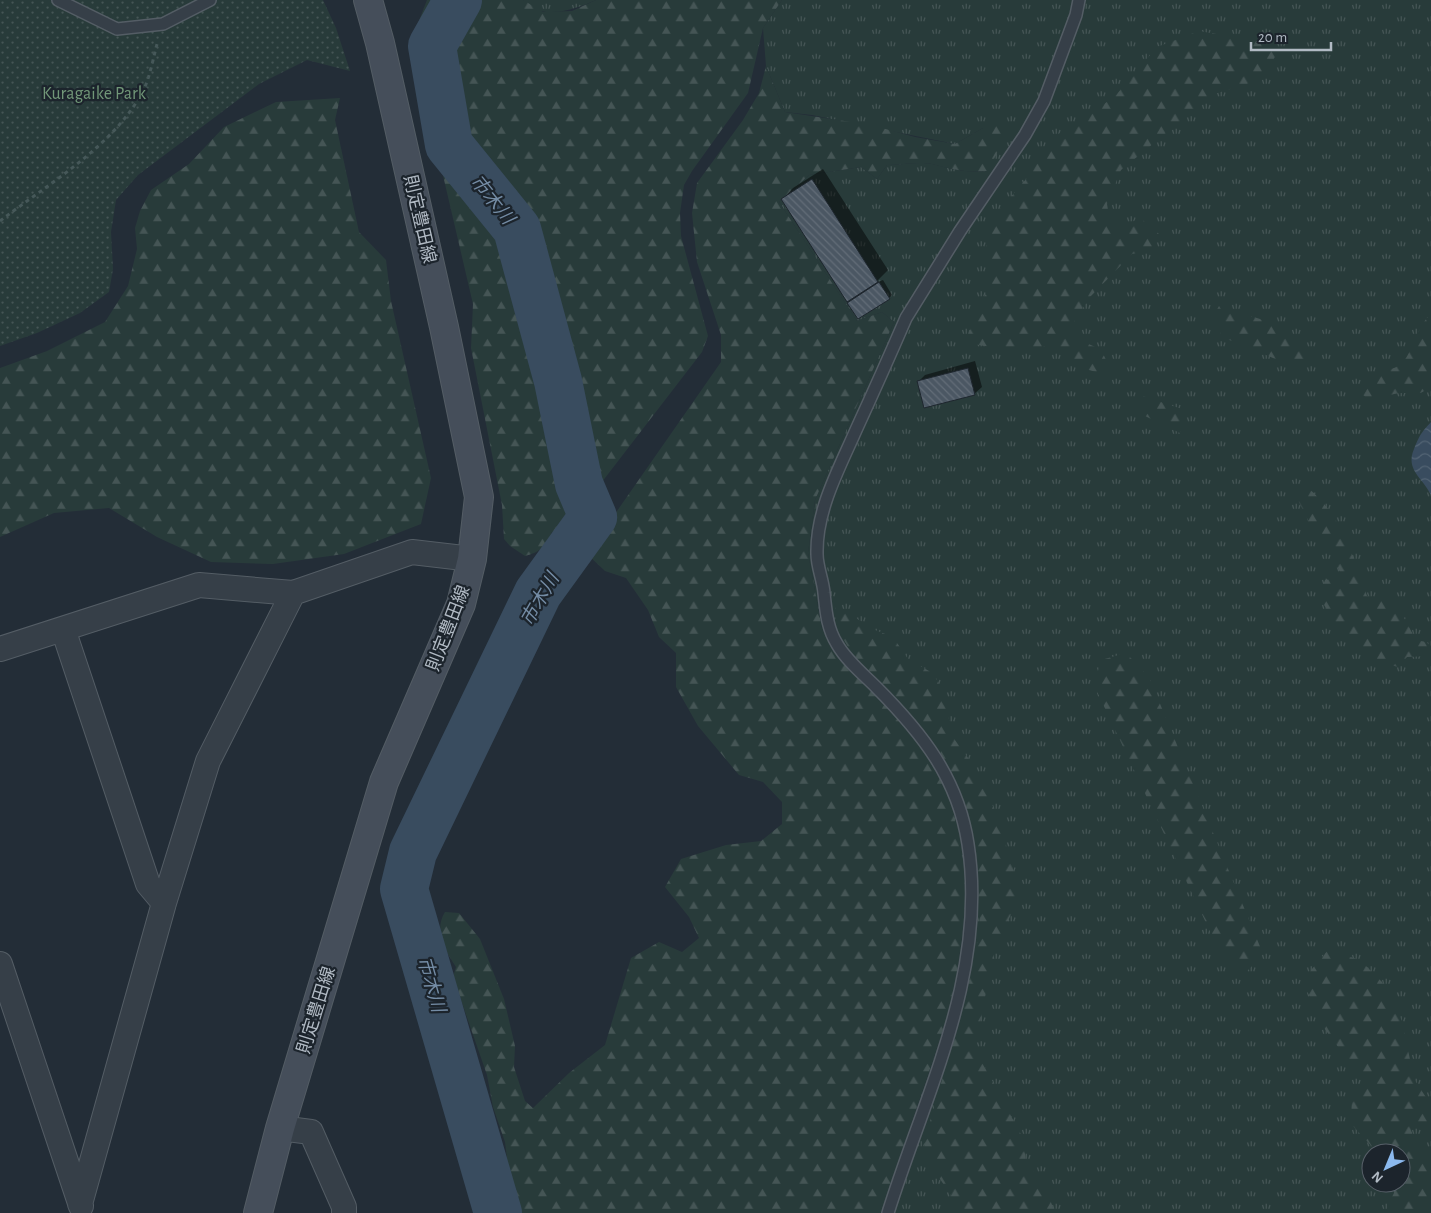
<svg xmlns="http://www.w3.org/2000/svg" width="1431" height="1213" viewBox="0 0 1431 1213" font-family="'Alegreya Sans','Noto Sans JP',sans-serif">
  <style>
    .grass { fill: url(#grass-tufts); fill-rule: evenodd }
    .forest { fill: url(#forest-firs) }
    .park { fill: url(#park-dots) }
    .water { fill: url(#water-waves) }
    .shadow { fill: #0007 }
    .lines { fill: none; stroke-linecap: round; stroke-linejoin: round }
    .river { stroke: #394c5f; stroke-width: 48 }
    .building { fill: url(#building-back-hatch); stroke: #1e262e }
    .lane-casing { stroke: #545d65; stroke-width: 14 }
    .street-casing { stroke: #545d65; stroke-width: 26 }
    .secondary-casing { stroke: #545d65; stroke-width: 30 }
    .path { stroke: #465859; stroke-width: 3; stroke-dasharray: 4 4; stroke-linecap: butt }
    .lane { stroke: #363f48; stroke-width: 11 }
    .street { stroke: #363f48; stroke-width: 24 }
    .secondary { stroke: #454e5a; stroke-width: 28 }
    .labels { text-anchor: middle; stroke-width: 4.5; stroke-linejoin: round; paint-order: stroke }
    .park-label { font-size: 18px; fill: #719778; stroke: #1c242c }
    .street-label { font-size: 18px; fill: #b1bac4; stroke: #1c242c }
    .water-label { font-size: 19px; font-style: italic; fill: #748ca5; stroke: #1c242c }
  </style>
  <defs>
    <pattern id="grass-tufts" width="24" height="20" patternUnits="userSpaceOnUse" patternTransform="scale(1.25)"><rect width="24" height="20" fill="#283b3a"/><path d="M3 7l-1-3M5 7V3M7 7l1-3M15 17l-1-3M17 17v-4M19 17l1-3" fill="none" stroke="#455555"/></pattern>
    <pattern id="forest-firs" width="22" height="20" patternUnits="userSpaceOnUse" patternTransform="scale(1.25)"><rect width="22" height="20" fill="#283b3a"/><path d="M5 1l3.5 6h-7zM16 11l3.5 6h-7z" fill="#455555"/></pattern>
    <pattern id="park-dots" width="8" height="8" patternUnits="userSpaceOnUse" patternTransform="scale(1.25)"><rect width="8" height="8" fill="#283b3a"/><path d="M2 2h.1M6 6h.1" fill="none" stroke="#455555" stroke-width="1.8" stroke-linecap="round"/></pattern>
    <pattern id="water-waves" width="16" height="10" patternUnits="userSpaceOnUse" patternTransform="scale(1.25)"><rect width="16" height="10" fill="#394c5f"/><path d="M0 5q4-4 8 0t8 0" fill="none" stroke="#536474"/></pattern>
    <pattern id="building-back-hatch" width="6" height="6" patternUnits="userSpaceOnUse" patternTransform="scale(1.25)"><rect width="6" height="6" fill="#4b5763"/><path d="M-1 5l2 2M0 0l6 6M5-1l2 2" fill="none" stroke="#636d78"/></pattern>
  </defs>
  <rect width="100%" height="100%" fill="#232d37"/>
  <path class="grass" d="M523,0h73c-20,9 -56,22 -73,0z
    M782,0h649v1213h-550l73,-215 13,-101 -145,-268 -14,-76 7,-53 79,-178 -12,-10 -25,9 -78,-119 30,-27 52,-8 16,12 10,-14c14,0 31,-4 45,-1 21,5 32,9 55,7l-4,-43 -28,16 -143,-29 -27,-3 -19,-46 -3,-38zM1371,1153h30v30h-30z"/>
  <path class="forest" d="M427,0h14l-20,35 10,66 -5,5 -4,-6 -12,-56z
    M479,0h44l20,12 29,-1 24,-11h186l-19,28 -15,65 -56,78 -8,14 -4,28 1,23 27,100 -6,16 -107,139 -27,-104 -4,-4 -43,-154 -61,-83 -16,-80z
    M1199,31l69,12 9,10 -14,26 -49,15 -93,76 -14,34 3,18 18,4 11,-9 20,17 -7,16 -20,4 -42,43 -16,25 -1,16c24,9 33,10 37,38l-28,-8 -31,-23c-28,7 -58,4 -86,-3l25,-58 -5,-28 5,-35 37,-43 17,-31 24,-21 24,-13 24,-18 41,-48z
    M766,66l19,46 86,13 44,12 40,7 28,-16 21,-3 4,9 -21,37c-21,2 -36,-2 -55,-7 -13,-3 -31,1 -45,1l-10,14 -16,-12 -52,8 -30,27 78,119 25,-9 12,10 -79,178 -7,53 14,76 11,19 75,79 25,33 19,42 15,95 -13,101 -73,215h-364l-11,-34 1,-21 -2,-16 -12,-35 -6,-32 -34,-98 3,-10c-10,-16 -23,-36 -11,-55l14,1 21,26 24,60 11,47 -1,21 11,34 8,7 36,-35 36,-28 26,-87 28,-16 23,10 17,-14 -10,-21 -24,-30 16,-28 45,-14 35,-4 21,-17v-22l-19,-20 -24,-7 -41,-49 -22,-39v-34l-17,-16 -11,-27 -22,-32 -21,-7 -18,-17 134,-192v-27l-24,-73 -5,-49 5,-30 46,-63 16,-27z
    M340,98l-5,22 24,112 27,28 5,41 40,177 -10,46 -77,30 -71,10 -62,-2 -54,-25 -48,-29 -55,5 -54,24v-169l47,-17 58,-29 23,-36 9,-37 -2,-21 5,-17 11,-21 38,-26 35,-37 52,-25z
    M444,152l64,77 7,4 13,44 25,110 -5,5 22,110 1,20 -9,17 -10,-7c-6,15 -12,20 -27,24l-15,-10 -6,-7 -2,-34 -31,-157 2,-44 -35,-150z
    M1219,306l41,13 39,19 11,13 -5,14h-15l-68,-28 -8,-22z
    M1431,314v69c-10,15 -14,9 -29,10 -10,0 -22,6 -32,8l-7,-6 16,-25c37,2 29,-35 52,-56z
    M1143,396l39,13 3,12 -5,12 -35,-17 -6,-9z
    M1308,488c32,25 46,70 59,108 33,9 34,15 49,44l10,2 5,4 -2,10 -22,1 -9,10 -25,-7 -38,-38 -16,-25 6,-17 17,-3 -6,-14 -27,-41 -16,-32z
    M835,605l40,25 18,7 15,22 21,12 9,10 17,59 29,40 29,86 5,32 -25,58 -18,93 49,91 2,22 20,27 9,24h-101l-1,-15 -24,-35 -5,-21 43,-148 13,-65 -7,-105 -17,-41 -19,-37 -26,-32 -56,-56 -16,-26z
    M1126,653l23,24 112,272 -6,14 -10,10 -22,-14 -129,-274 7,-25z
    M1328,950l32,10 22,22 20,39 12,58 17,26v21l-4,5 -17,-5 6,20 15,14v53h-43l-1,-6 7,-14 -1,-10h8v-30h-23l-27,-29 1,-28 7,-3 4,-12 -44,-60 -15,-39 8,-13z"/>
  <path class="park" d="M0,0h323l13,28 14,43 -43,-11 -48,24 -121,91 -22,25 -5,32 2,37 -4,23 -29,21 -43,20 -37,13z"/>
  <path class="water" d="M1431,422v73c-8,-17 -26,-25 -17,-46 6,-14 6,-15 17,-27z"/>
  <path class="shadow" d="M823,169l65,101 -13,13 8,-3 9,15 -3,3 -40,5 6,-7 -72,-97 10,-11z
    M975,361l7,26 -8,7 -56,-12 7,-7z"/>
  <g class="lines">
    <path class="river" d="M458,0l-26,46 17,99 68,84 41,152 21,103 14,33 -55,76 -125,259 -9,37 94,324"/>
  </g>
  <path class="building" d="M812,179l66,103 -31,20 -66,-103z
    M879,282l11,17 -32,20 -11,-16z
    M968,368l7,27 -51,13 -7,-27z"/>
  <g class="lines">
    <defs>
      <path id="lane" d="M58,0l59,29 46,-5 47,-24
        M888,1213c37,-119 100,-240 80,-369 -10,-66 -46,-111 -92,-157 -13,-13 -30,-27 -39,-43 -10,-16 -11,-33 -13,-51 -1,-13 -7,-26 -7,-39 -1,-44 22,-85 39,-124 17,-37 34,-75 50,-112l54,-87 65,-96 19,-34 32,-86 3,-15"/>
      <path id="street" d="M63,629l85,255 16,19
        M0,649l199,-64 94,8 119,-41 60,7
        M0,964l81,242
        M280,1128l31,4 33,75v6
        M80,1204l84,-301 44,-142 85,-168"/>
      <path id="secondary" d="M258,1213l22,-85 104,-346 77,-178 11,-45 7,-62 -35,-170 -64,-284 -12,-43"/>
    </defs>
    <use href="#lane" class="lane-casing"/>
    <use href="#street" class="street-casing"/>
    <use href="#secondary" class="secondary-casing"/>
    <path class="path" d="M0,221c48,-37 114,-75 143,-130 7,-14 10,-32 14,-47"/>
    <use href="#lane" class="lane"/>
    <use href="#street" class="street"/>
    <use href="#secondary" class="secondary"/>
  </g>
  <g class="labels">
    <g class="park-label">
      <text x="94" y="99">Kuragaike Park</text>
    </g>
    <g class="street-label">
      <text transform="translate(420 219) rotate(77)" y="6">則定豊田線</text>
      <text transform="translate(448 628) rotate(-69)" y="6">則定豊田線</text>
      <text transform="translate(316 1010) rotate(-73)" y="6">則定豊田線</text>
    </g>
    <g class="water-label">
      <text transform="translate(493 199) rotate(51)" y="7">市木川</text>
      <text transform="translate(539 599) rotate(-60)" y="7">市木川</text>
      <text transform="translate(432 984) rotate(74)" y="7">市木川</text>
    </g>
  </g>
  <g transform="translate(1386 1168) rotate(224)"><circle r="24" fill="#1c242c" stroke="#586069"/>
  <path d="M0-4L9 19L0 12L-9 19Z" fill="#8cb9ee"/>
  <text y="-8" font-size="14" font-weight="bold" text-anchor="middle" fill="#b1bac4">N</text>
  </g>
  <path d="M1251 42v8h80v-8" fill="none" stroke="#b1bac4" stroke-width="2.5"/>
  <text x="1258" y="42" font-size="15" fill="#b1bac4" stroke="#1c242c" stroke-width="4" paint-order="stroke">20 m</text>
</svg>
